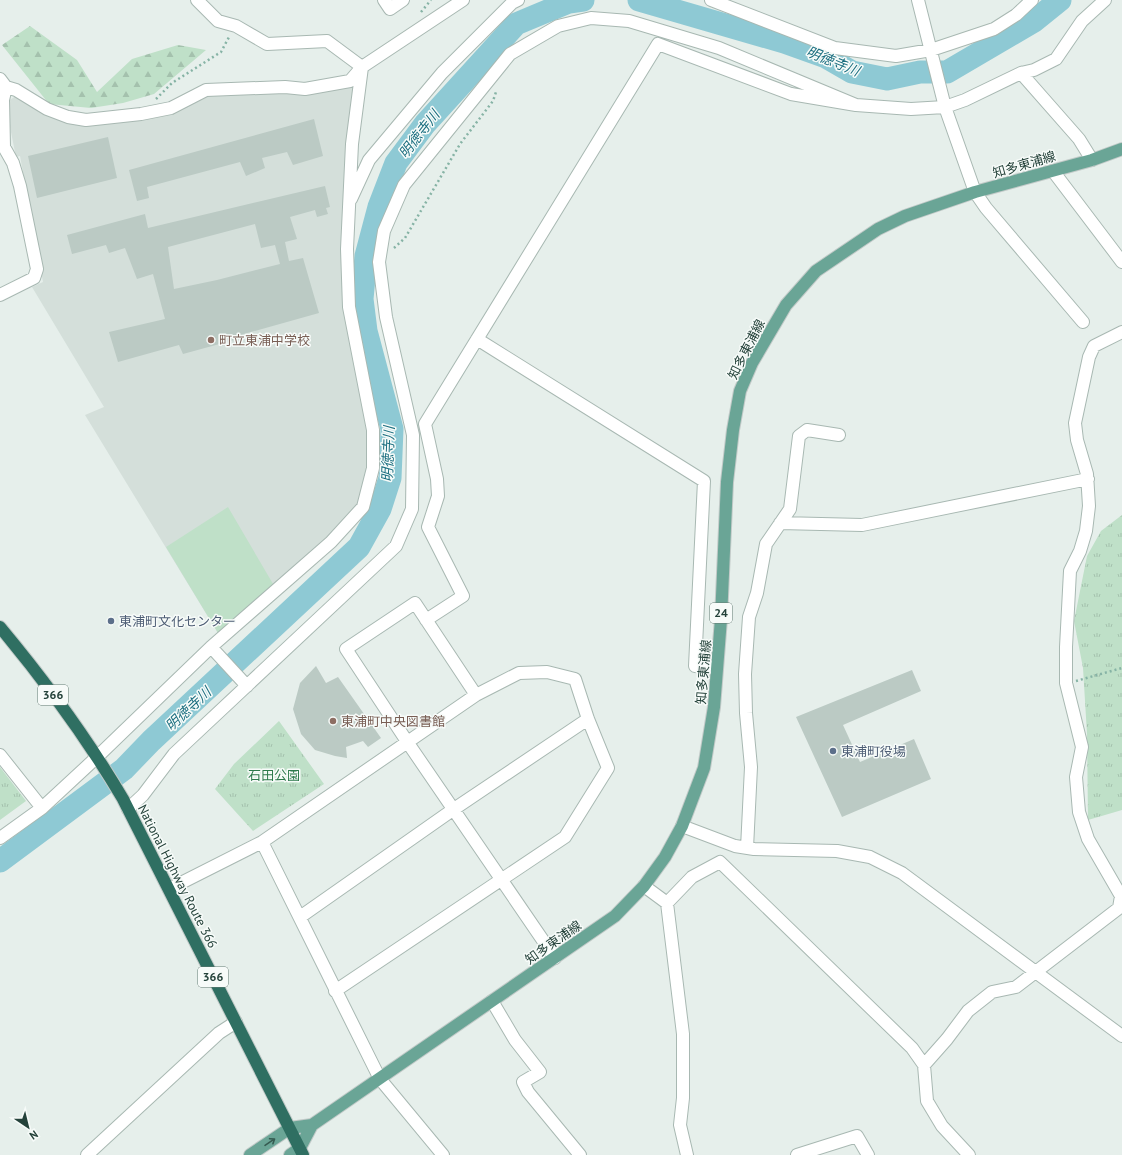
<svg xmlns="http://www.w3.org/2000/svg" width="1122" height="1155" viewBox="0 0 1122 1155" font-family="'PT Sans','Noto Sans JP',sans-serif">
  <style>
    .built { fill: #d4dfda }
    .forest { fill: url(#forest-firs) }
    .park { fill: url(#park-tufts) }
    .garden { fill: #bfe0c8 }
    .lines { fill: none; stroke-linecap: round; stroke-linejoin: round }
    .river { stroke: #8ec9d4; stroke-width: 23 }
    .building { fill: #bbcac4; fill-rule: evenodd }
    .minor-casing { stroke: #a8b8b2; stroke-width: 14 }
    .major-casing { stroke: #c2cac8; stroke-width: 14 }
    .highway-casing { stroke: #c2cac8; stroke-width: 14 }
    .path { stroke: #86b3a5; stroke-width: 2.5; stroke-dasharray: 2 3; stroke-linecap: butt }
    .minor { stroke: #fff; stroke-width: 12 }
    .major { stroke: #6aa596; stroke-width: 12 }
    .highway { stroke: #2f6f62; stroke-width: 12 }
    .oneway { stroke: #365b51 }
    .education-dot { fill: #8d6e63; stroke: #f7fbf9; stroke-width: 1.5 }
    .service-dot { fill: #5c6f8a; stroke: #f7fbf9; stroke-width: 1.5 }
    .labels { text-anchor: middle; stroke-width: 3; stroke-linejoin: round; paint-order: stroke }
    .shield { fill: #f7fbf9; stroke: #637a73; stroke-width: 1 }
    .shield-label { font-size: 12px; font-weight: bold; fill: #24423a }
    .street-label { font-size: 13px; fill: #24423a; stroke: #f7fbf9 }
    .education-label { font-size: 13px; fill: #785e54; stroke: #f7fbf9; text-anchor: start }
    .service-label { font-size: 13px; fill: #4e5e75; stroke: #f7fbf9; text-anchor: start }
    .park-label { font-size: 13px; fill: #2d7a4b; stroke: #f7fbf9 }
    .water-label { font-size: 14px; font-style: italic; fill: #1c6f80; stroke: #f7fbf9 }
  </style>
  <defs>
    <pattern id="forest-firs" width="22" height="20" patternUnits="userSpaceOnUse"><rect width="22" height="20" fill="#bfe0c8"/><path d="M5 1l3.5 6h-7zM16 11l3.5 6h-7z" fill="#a4c1ad"/></pattern>
    <pattern id="park-tufts" width="24" height="20" patternUnits="userSpaceOnUse"><rect width="24" height="20" fill="#bfe0c8"/><path d="M3 7l-1-3M5 7V3M7 7l1-3M15 17l-1-3M17 17v-4M19 17l1-3" fill="none" stroke="#a4c1ad"/></pattern>
  </defs>
  <rect width="100%" height="100%" fill="#e6efeb"/>
  <path class="built" d="M350,81l9,8 -10,218 24,123 -10,77 -142,131 -136,-223 19,-8 -72,-120 11,-5 -23,-126 -4,1 -7,-35 -2,-20 10,-7 51,22 73,-3 65,-24z"/>
  <path class="forest" d="M30,26l47,34 20,32 35,-33 46,-14 28,5 -52,44 -31,9 -32,5 -42,-4 -47,-59z"/>
  <path class="park" d="M1122,515v295l-34,10 -1,-86 -4,-66 -9,-47 13,-65 14,-25z
    M279,721l45,63 -71,47 -38,-42 19,-25z
    M0,767l26,34 -26,19z"/>
  <path class="garden" d="M228,507l48,82 -55,49 -55,-91z"/>
  <g class="lines">
    <path class="river" d="M639,0l145,42 42,15 26,15 35,7 33,-7h27l87,-51 26,-21
      M0,861l124,-92 27,-28 208,-194 21,-38 10,-31 2,-49 -26,-98 -4,-32 4,-43 13,-49 17,-44 29,-39 91,-100 53,-22 14,-2"/>
  </g>
  <path class="building" d="M314,119l9,37 -30,9 -6,-13 -25,6 3,10 -19,8 -6,-14 -93,25 2,11 -12,3 -8,-31z
    M108,137l9,41 -80,20 -9,-42z
    M325,186l5,21 -4,1 2,6 -11,3 -2,-7 -25,7 7,22 -12,3 4,19 14,-3 16,55 -86,24 1,3 -51,14 -4,-9 -61,17 -9,-30 56,-13 -12,-45 -16,5 -12,-31 -16,5 -3,-8 -34,9 -5,-19 78,-21 3,14zM255,224l6,24 14,-3 5,19 -63,16 -43,9 -6,-42z
    M316,666l10,17 12,-6 43,61 -13,9 -5,-6 -17,6 1,11 -12,-2 -20,-6 -14,-16 -8,-25 7,-26z
    M912,670l9,21 -78,34 17,37 54,-23 17,40 -89,38 -46,-100z"/>
  <g class="lines">
    <defs>
      <path id="minor" d="M197,0l21,21 18,5 31,18 60,-3 35,26
        M384,0l6,9 13,-9
        M711,0l124,48 61,8 35,-6 63,-21 22,-14 16,-15
        M918,0l27,107 30,85 11,16 97,114
        M1021,73l13,-3 22,-11 26,-38 23,-21
        M0,79l6,8 10,3 31,19 21,8 18,3 55,-6 30,-6 35,-18 79,-3 20,2 45,-8 12,-14 101,-67
        M1053,171l69,91
        M351,199l18,-39 73,-87 70,-70 6,-3
        M0,295l34,-17 3,-9 -17,-83 -7,-23 -9,-16 -1,-47 3,-13
        M477,339l227,142 -9,185 22,2
        M780,523l82,2 226,-46
        M426,620l37,-24 -35,-69 10,-31 -1,-17 -12,-55 233,-380 133,50 65,11 55,4 34,-2 20,-7 56,-27 58,66 13,21
        M211,647l36,39
        M476,695l-61,-92 -69,46 62,94 147,215
        M0,755l42,53
        M128,809l15,-14 31,-41 222,-208 16,-37 1,-74 -27,-118 -7,-55 5,-31 20,-46 106,-131 48,-28 33,-8 38,3 90,27 137,57
        M682,826l53,20 19,3 83,2 33,6 32,16 220,163
        M0,838l42,-30 55,-51 114,-110 120,-105 32,-35 10,-39v-38l-24,-123 -2,-58 5,-105 10,-77
        M262,842l118,237 63,76
        M747,848l4,-81 -5,-54 -1,-39 4,-57 8,-24 9,-49 24,-35 9,-73 8,-6 32,5
        M644,886l23,17 16,131v64l-3,27 7,30
        M169,889l93,-47 214,-147 43,-22 28,-1 28,7 13,40 20,49 -43,69 -230,154
        M667,903l25,-26 28,-15 192,186 12,17 3,36 15,25 27,29
        M300,917l154,-108 134,-90
        M492,1001l23,39 25,32 -17,10 5,10 52,63
        M924,1065l23,-26 21,-28 24,-19 24,-5 103,-79 2,-12 -33,-57 -9,-27 -3,-35 6,-30 -16,-64v-36l4,-76 10,-20 6,-20 3,-25 -2,-32 -10,-34 -2,-17 14,-66 5,-11 28,-14
        M87,1155l132,-122 17,-11
        M797,1155l60,-19 11,19"/>
      <path id="major" d="M250,1155l40,-27 22,-3 303,-209 29,-30 21,-29 17,-31 22,-58 10,-61 7,-88 6,-137 6,-52 7,-39 12,-28 34,-58 30,-34 62,-42 27,-13 70,-24 117,-32 30,-11
        M290,1155l10,-7 12,-23"/>
      <path id="highway" d="M0,627c45,54 87,111 123,172l180,356"/>
    </defs>
    <use href="#minor" class="minor-casing"/>
    <use href="#major" class="major-casing"/>
    <use href="#highway" class="highway-casing"/>
    <path class="path" d="M421,12l10,-12
      M156,99l16,-16 49,-31 8,-15
      M394,248l11,-10 55,-94 33,-43 3,-9
      M1076,681l46,-13"/>
    <use href="#minor" class="minor"/>
    <use href="#major" class="major"/>
    <use href="#highway" class="highway"/>
  </g>
  <defs><path id="oneway-shaft" d="M-6 0H5M1.5-3L5.5 0L1.5 3" fill="none" stroke-width="1.6" stroke-linecap="round" stroke-linejoin="round"/></defs>
  <use class="oneway" href="#oneway-shaft" transform="translate(270 1142) rotate(-34)"/>
  <g class="education-dot">
    <circle cx="211" cy="340" r="4"/>
    <circle cx="333" cy="721" r="4"/>
  </g>
  <g class="service-dot">
    <circle cx="111" cy="621" r="4"/>
    <circle cx="833" cy="751" r="4"/>
  </g>
  <g class="labels">
    <g class="shield">
      <rect x="710" y="603" width="22" height="20" rx="3"/>
      <rect x="38" y="685" width="30" height="20" rx="3"/>
      <rect x="198" y="967" width="30" height="20" rx="3"/>
    </g>
    <g class="shield-label">
      <text x="721" y="617">24</text>
      <text x="53" y="699">366</text>
      <text x="213" y="981">366</text>
    </g>
    <g class="street-label">
      <text transform="translate(1024 164) rotate(-16)" y="5">知多東浦線</text>
      <text transform="translate(746 349) rotate(-63)" y="5">知多東浦線</text>
      <text transform="translate(703 672) rotate(-85)" y="5">知多東浦線</text>
      <text transform="translate(178 876) rotate(63)" y="5">National Highway Route 366</text>
      <text transform="translate(553 942) rotate(-35)" y="5">知多東浦線</text>
    </g>
    <g class="education-label">
      <text x="219" y="345">町立東浦中学校</text>
      <text x="341" y="726">東浦町中央図書館</text>
    </g>
    <g class="service-label">
      <text x="119" y="626">東浦町文化センター</text>
      <text x="841" y="756">東浦町役場</text>
    </g>
    <g class="park-label">
      <text x="274" y="780">石田公園</text>
    </g>
    <g class="water-label">
      <text transform="translate(833 61) rotate(22)" y="5">明徳寺川</text>
      <text transform="translate(419 134) rotate(-52)" y="5">明徳寺川</text>
      <text transform="translate(388 454) rotate(-88)" y="5">明徳寺川</text>
      <text transform="translate(188 709) rotate(-43)" y="5">明徳寺川</text>
    </g>
  </g>
  <g transform="translate(28 1127) rotate(145)" stroke="#f7fbf9" stroke-width="3" paint-order="stroke">
  <path d="M0-3L7 15L0 10L-7 15Z" fill="#24423a"/>
  <text y="-6" font-size="11" font-weight="bold" text-anchor="middle" fill="#24423a">N</text>
  </g>
</svg>
